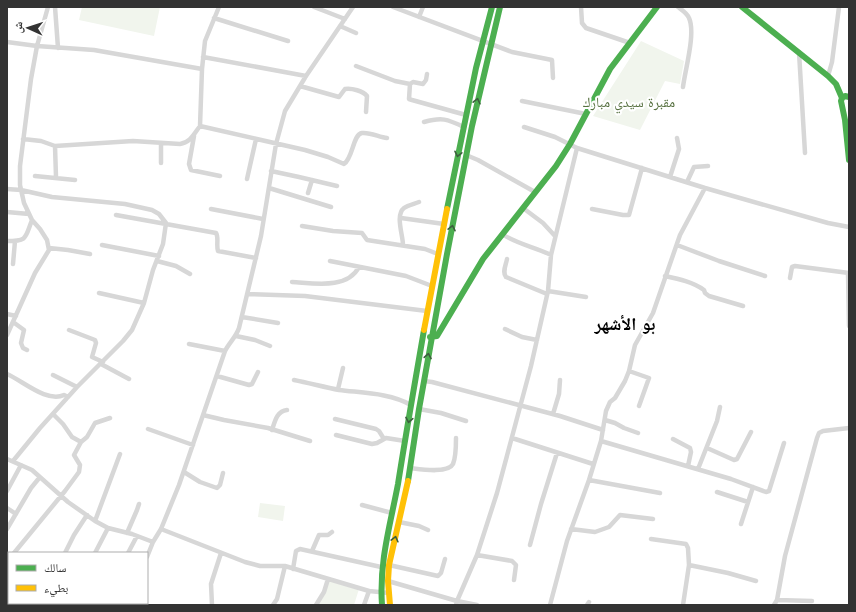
<svg xmlns="http://www.w3.org/2000/svg" width="856" height="612" viewBox="0 0 856 612" font-family="Jost,'Noto Naskh Arabic',sans-serif">
  <style>
    .green { fill: #f1f5ed }
    .lines { fill: none; stroke-linecap: round; stroke-linejoin: round }
    .street { stroke: #d7d7d7; stroke-width: 4.5 }
    .fast { stroke: #4caf50; stroke-width: 6 }
    .slow { stroke: #ffc107; stroke-width: 6 }
    .oneway { stroke: #3c5e3d }
    .labels { text-anchor: middle; stroke-width: 4; stroke-linejoin: round; paint-order: stroke }
    .park-label { font-size: 14px; fill: #56703f; stroke: #fff }
    .district-label { font-size: 18px; font-weight: bold; fill: #000; stroke: #fff }
  </style>
  <rect width="100%" height="100%" fill="#fff"/>
  <path class="green" d="M82,7h78l-6,29 -75,-16z
    M641,41l43,20 -4,23 -15,-3 -25,49 -47,-14z
    M260,503l25,3 -2,15 -25,-4z
    M328,579l31,10 -5,16h-38z"/>
  <g class="lines">
    <path class="street" d="M55,7l3,41
      M219,7l-14,34 -3,28 -2,57 105,24 23,7 16,7c9,-6 9,-30 18,-31 8,-1 17,4 25,5
      M314,7l31,12
      M393,7l119,45 40,8 1,18
      M581,7l1,16 4,5 44,15
      M678,7c4,3 9,6 11,11 7,15 -4,52 -6,69
      M419,17l4,-10
      M214,18l74,23
      M340,26l16,7
      M7,42l30,4 57,4 108,19
      M799,52l6,101
      M203,57l103,19
      M356,66l39,15 15,3 -1,15 3,1 54,15
      M828,76l4,-14 7,-55
      M410,84l3,-2 10,2 3,-4 1,-6
      M300,86l39,11 6,-8c7,-1 18,2 22,7l-1,16
      M522,101l64,13
      M424,122c18,-5 23,-3 40,5
      M524,127l31,10 22,11 128,40 123,35 21,4
      M194,136l-5,28 2,6 29,6
      M23,139l18,2 14,5 78,-5 47,3c10,-1 14,-10 20,-18
      M55,146l1,31
      M466,155l12,5 57,32
      M161,163v-20
      M271,171l28,6 38,9
      M35,176l40,4
      M670,177l9,-28 -2,-11
      M247,179l9,-40
      M687,182l7,-15 14,-1
      M269,188l62,19
      M7,189l14,1 31,7 73,7 27,6 7,4 7,9 -3,21 -10,26 -9,33 -12,27 -9,11 -46,46 -37,41 -27,33
      M308,193l4,-13
      M523,208l20,15 12,13
      M211,209l52,10
      M592,209l31,6h6l13,-47
      M7,212l22,2
      M116,215l100,18c3,5 0,12 2,18l38,7
      M401,218l43,6
      M302,226l31,5 29,2 5,7 58,9 13,5
      M502,234c15,10 33,13 49,21
      M7,241c21,0 18,-3 25,-21
      M102,245l57,11
      M403,245c0,-10 -8,-30 1,-37 4,-3 10,-4 15,-6
      M677,245l42,16 46,15
      M49,248l19,2 22,4
      M507,259c-1,6 -5,13 -1,18l41,17
      M157,261l19,5 14,8
      M330,261l76,15 26,10
      M13,264l2,-23
      M848,273l1,53
      M665,276c14,3 28,6 39,14l1,3 4,3 34,10
      M790,278l2,-11 3,-1 54,7
      M292,282c21,1 55,8 67,-15
      M548,291l38,6
      M99,293l45,10
      M247,294l58,2 122,15
      M7,314l9,2
      M242,317l36,6
      M13,322l11,8 -3,13 2,5 4,2
      M505,329l17,8 15,3
      M69,330l26,10 1,3 -4,14 11,5
      M7,335l28,-62 14,-23 -2,-10 -7,-11 -8,-9 -8,-17 -4,-18v-19l11,-87 6,-33 11,-39
      M236,336l19,4 15,6
      M189,344l36,7
      M101,364l28,15
      M629,371l20,7 -10,28
      M7,374c16,7 40,29 57,21l4,2
      M53,375l24,12
      M217,376l32,9 3,-1 6,-12
      M294,380c15,3 30,7 45,10 24,3 51,3 72,15
      M424,381l8,1 128,34 43,14
      M338,389l5,-21
      M419,409l22,4 25,8
      M53,414l10,10 9,13 9,5
      M553,414l6,-20 1,-14
      M203,415l21,5 44,8 42,13
      M335,419l41,10 3,2 5,8
      M605,420l10,3 9,5 14,5
      M148,429l45,16
      M272,430c3,-9 5,-19 15,-20
      M336,435l36,9 5,-1 9,-5 19,3
      M512,438l81,26
      M673,439l17,9 1,4 -3,14
      M601,441l130,38 35,13 3,-1 15,-48
      M707,448l27,12 3,-1 14,-27
      M7,459l25,11 36,32 27,19 13,7 24,6 21,8
      M410,468c9,1 38,6 43,-4 3,-7 3,-18 3,-26
      M698,469l19,-48 3,-14
      M184,472l16,10 17,6 3,-3 3,-12
      M589,480l71,13
      M7,491l14,-26
      M717,492l31,10
      M362,505l30,8
      M7,508l9,6
      M95,521l25,-67
      M399,522l20,4 9,4
      M741,524l12,-37
      M7,529l24,-41 9,-11
      M161,529l84,33 15,4h25l84,25
      M571,529l24,3 14,-5 11,-12 33,4
      M127,533l10,-23 2,-6
      M651,539l35,5 2,4 1,17
      M530,545l11,-41 16,-51
      M312,551l7,-16h9l4,-3
      M14,553l51,-62 14,-19 1,-7 -6,-10 7,-13 6,-5 8,-14 15,-5
      M65,553l9,-18 13,-20
      M95,553l13,-25
      M128,553l9,-17
      M477,555l35,6 4,4 -2,15
      M147,557l6,-15 8,-13 18,-44 46,-134c4,-8 11,-14 14,-23l22,-92 15,-92 9,-33 21,-35 47,-69
      M7,562l2,-3
      M389,565l49,11 3,-3 4,-14
      M293,569l3,-18 4,-2 81,18
      M388,581l69,20 20,-46 20,-62 34,-127 17,-75 3,-36 26,-107
      M7,599h2
      M777,600l35,1
      M15,603l2,2
      M102,604l1,-1
      M71,605l1,-2
      M129,605l1,-2
      M212,605l-1,-21 10,-31
      M273,605l4,-6 8,-33
      M316,605l8,-13 4,-13
      M364,605l5,-14 20,2
      M456,605l1,-4 20,4
      M550,605l17,-64 22,-61 12,-39 5,-30 4,-9 5,-4 10,-17 4,-10 6,-26 18,-32 27,-78 25,-47
      M587,605l2,-3
      M683,605l6,-40 39,8 28,8
      M774,605l3,-5 8,-44 32,-118 2,-5 4,-2 26,-3"/>
    <path class="fast" d="M742,7l86,69 8,8 6,14
      M849,97l-4,-1 -3,2 -1,3 4,19 4,40
      M447,209l29,-141 16,-61
      M430,337l7,-1 46,-77 73,-93 14,-22 40,-75 47,-62
      M408,481l11,-72 28,-155 25,-128 28,-119
      M382,605c-3,-43 8,-79 16,-121 8,-51 17,-102 26,-154"/>
    <path class="slow" d="M424,330l23,-121
      M390,605l-2,-24 1,-16 19,-84"/>
  </g>
  <defs><path id="oneway-chevron" d="M-2-3.5L2.5 0L-2 3.5" fill="none" stroke-width="1.6" stroke-linecap="round" stroke-linejoin="round"/></defs>
  <g class="oneway">
    <use href="#oneway-chevron" transform="translate(477 101) rotate(-77)"/>
    <use href="#oneway-chevron" transform="translate(458 154) rotate(102)"/>
    <use href="#oneway-chevron" transform="translate(452 228) rotate(-78)"/>
    <use href="#oneway-chevron" transform="translate(428 356) rotate(-80)"/>
    <use href="#oneway-chevron" transform="translate(409 420) rotate(100)"/>
    <use href="#oneway-chevron" transform="translate(395 539) rotate(-76)"/>
  </g>
  <g class="labels">
    <g class="park-label">
      <text x="629" y="107">مقبرة سيدي مبارك</text>
    </g>
    <g class="district-label">
      <text x="625" y="330">بو الأشهر</text>
    </g>
  </g>
  <rect width="856" height="612" fill="none" stroke="#333333" stroke-width="16"/>
  <rect x="8" y="552" width="140" height="52" fill="#ffffff" stroke="#adadad"/>
  <rect x="16" y="565" width="20" height="6" fill="#4caf50" stroke="#adadad"/>
  <text x="44" y="572" font-size="12" fill="#333333">سالك</text>
  <rect x="16" y="585" width="20" height="6" fill="#ffc107" stroke="#adadad"/>
  <text x="44" y="592" font-size="12" fill="#333333">بطيء</text>
  <g transform="translate(28 28) rotate(273)" stroke="#ffffff" stroke-width="3" paint-order="stroke">
  <path d="M0-3L7 15L0 10L-7 15Z" fill="#333333"/>
  <text y="-6" font-size="11" font-weight="bold" text-anchor="middle" fill="#333333">ش</text>
  </g>
</svg>
